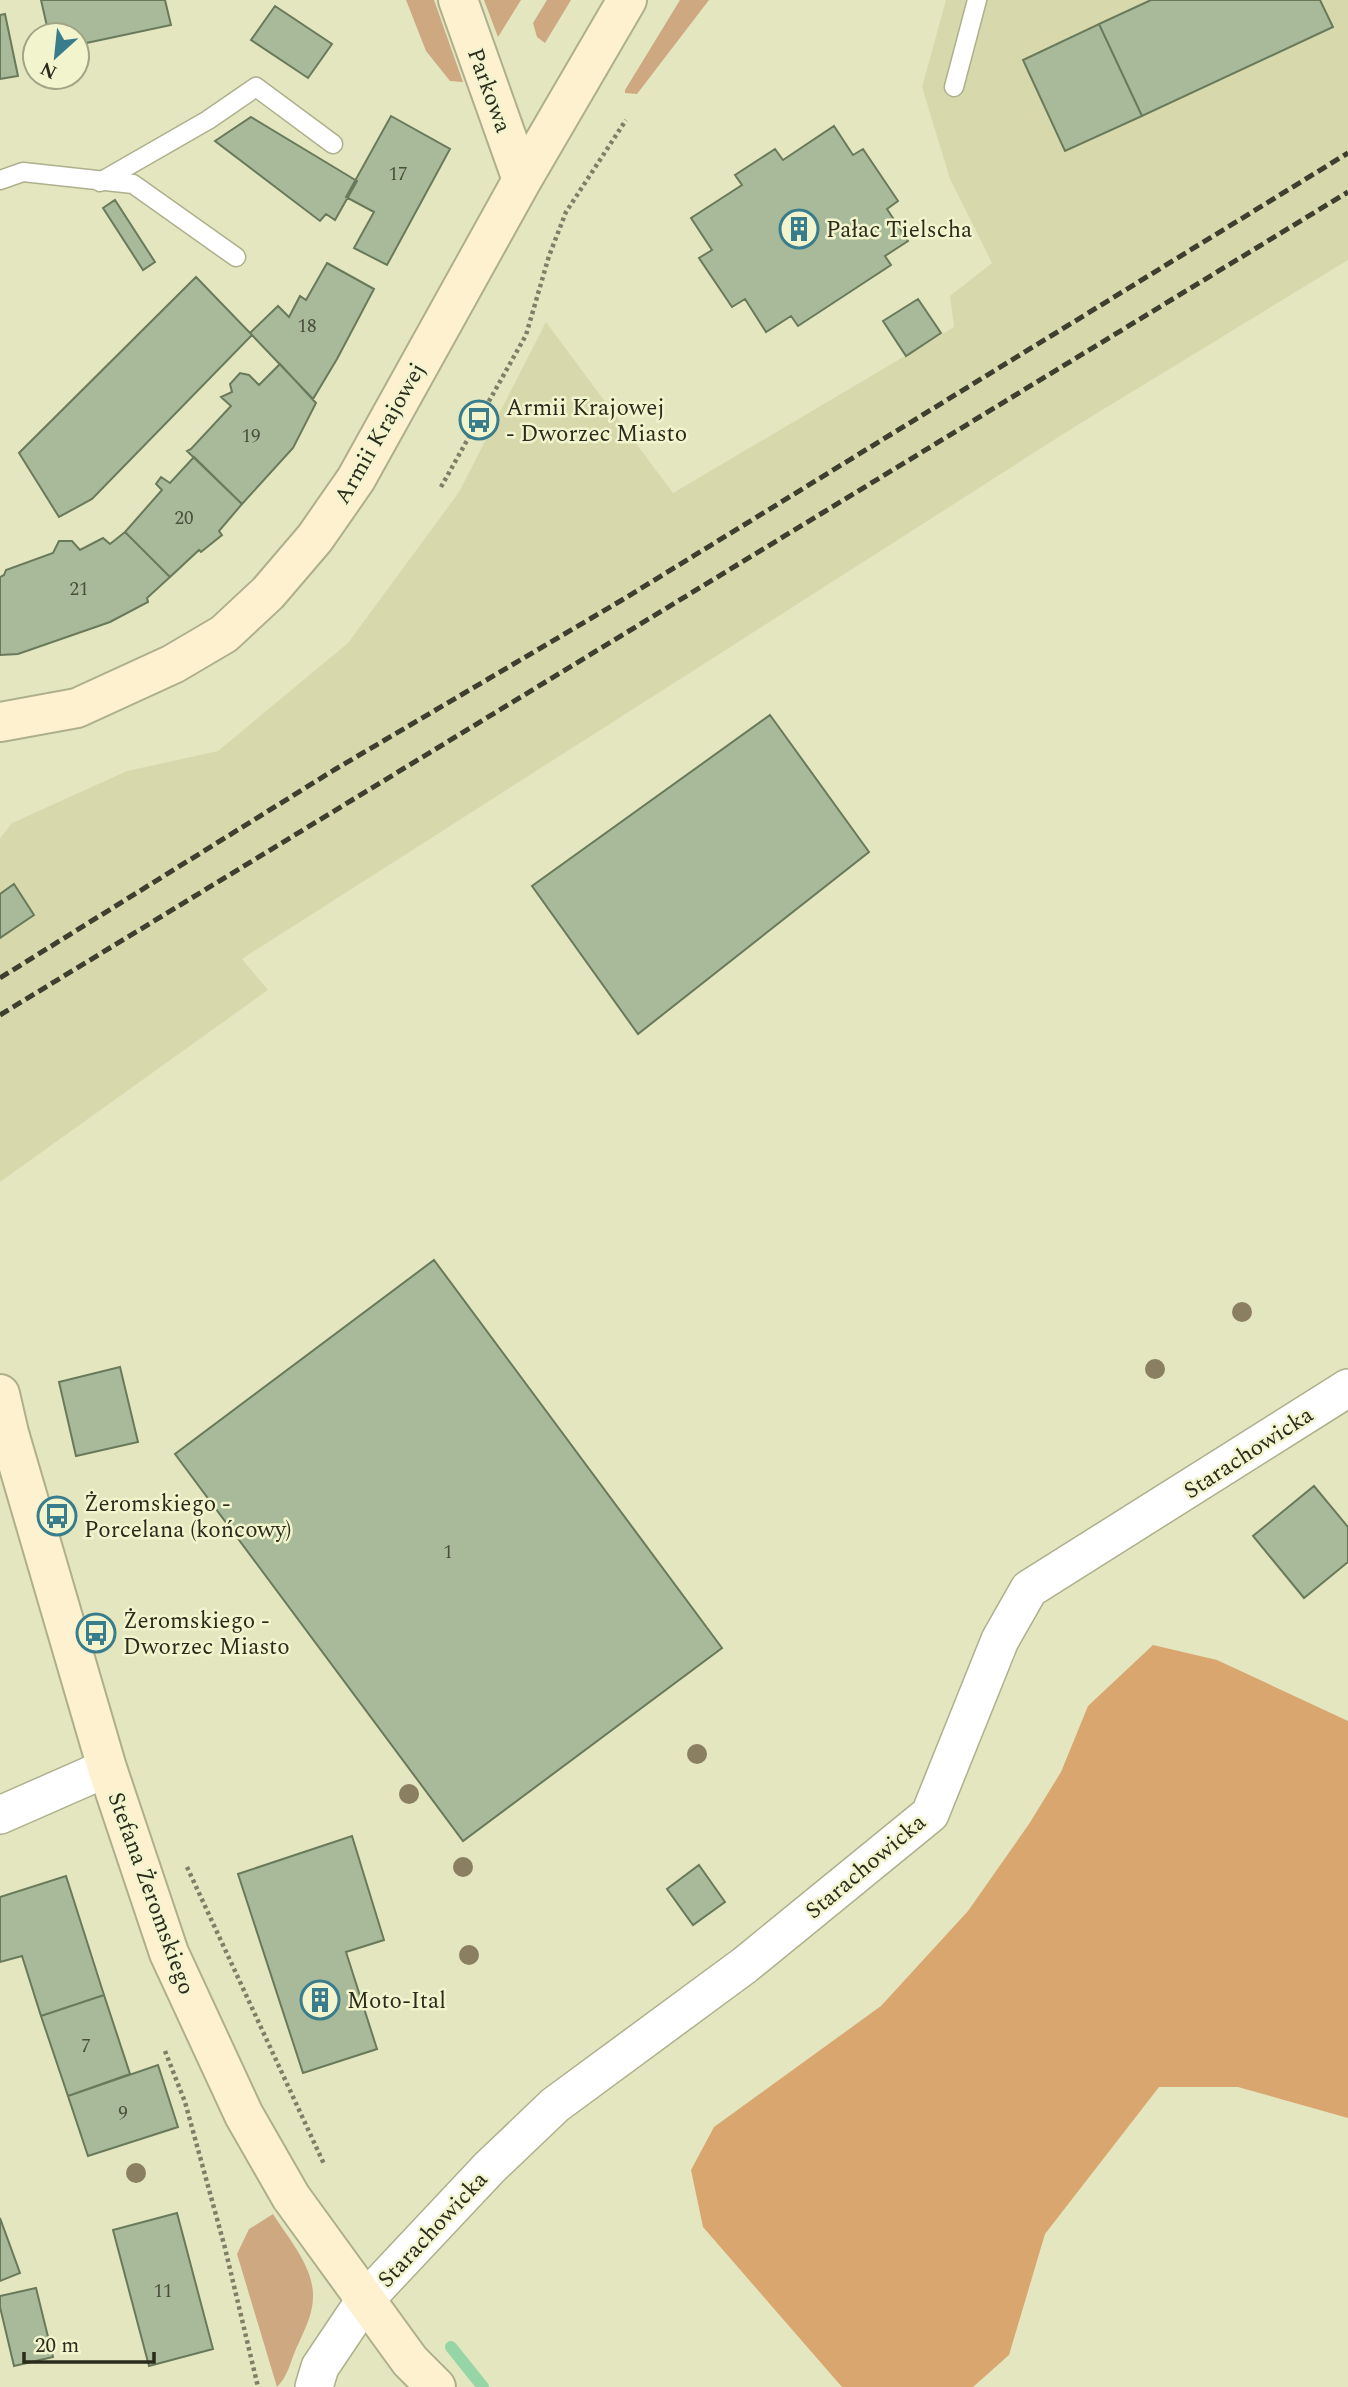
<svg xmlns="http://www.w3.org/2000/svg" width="1348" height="2387" viewBox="0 0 1348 2387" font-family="Spectral,serif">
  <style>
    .built { fill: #d7d9ad }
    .green { fill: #cea881 }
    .forest { fill: #d9a670 }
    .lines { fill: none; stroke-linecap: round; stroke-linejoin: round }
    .stream { stroke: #95d5a6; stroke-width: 12 }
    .building { fill: #a8ba99; stroke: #697a5b; stroke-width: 2 }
    .lane-casing { stroke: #aeb08c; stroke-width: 21 }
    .street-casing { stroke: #aeb08c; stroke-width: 40 }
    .secondary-casing { stroke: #aeb08c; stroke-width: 42 }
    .path { stroke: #7e7f66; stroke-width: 4.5; stroke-dasharray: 3.5 3.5; stroke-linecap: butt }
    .lane { stroke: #fff; stroke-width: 18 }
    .street { stroke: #fff; stroke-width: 37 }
    .secondary { stroke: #fdf1d0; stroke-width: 38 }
    .rail { stroke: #3e3f2e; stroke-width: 5; stroke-dasharray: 10 5; stroke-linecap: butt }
    .tree { fill: #8a7f61 }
    .labels { text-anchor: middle; stroke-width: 5; stroke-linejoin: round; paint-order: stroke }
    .number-label { font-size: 19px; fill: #4a4f3b }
    .street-label { font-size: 23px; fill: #2a2b1c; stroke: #f2f4cd }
    .poi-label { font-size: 23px; fill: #2a2b1c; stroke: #f2f4cd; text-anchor: start }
  </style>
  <rect width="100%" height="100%" fill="#e4e6c0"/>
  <path class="built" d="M946,0h402v260l-272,166 -834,533 26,31 -268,192v-344l12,-15 115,-52 91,-20 130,-108 111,-151 87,-170 127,171 281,-166 -4,-31 42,-33 -42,-84 -28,-92z"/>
  <path class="green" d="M406,0h28l29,82 -13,-1 -24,-30z
    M484,0h37l-23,37z
    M547,0h24l-26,43 -8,-6 -4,-14z
    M680,0h29l-72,94 -12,-1v-3z
    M273,2214c15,24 41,53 40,83 0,18 -10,36 -17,52 -6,14 -8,27 -19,38l-40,-133 12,-25z"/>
  <path class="forest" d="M1153,1645l64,15 131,61v397l-110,-31h-79l-114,147 -36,121 -36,32h-131l-139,-160 -12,-57 23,-43 167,-121 87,-95 61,-87 32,-52 27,-66z"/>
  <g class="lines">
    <path class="stream" d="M451,2347l32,40"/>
  </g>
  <path class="building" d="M41,0h124l6,25 -94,20v-10h-28z
    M1151,0h169l13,27 -191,89 -43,-92z
    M275,6l57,38 -24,34 -57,-38z
    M5,14l13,62 -18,3v-64z
    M1099,24l43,92 -77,35 -42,-91z
    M391,116l59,33 -63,116 -33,-17 20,-36 -28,-15z
    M251,117l106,64 -22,39 -9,-6 -6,7 -105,-80z
    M834,126l19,29 10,-6 35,52 -11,8 21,32 -23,15 6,9 -93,61 -7,-10 -25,16 -21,-33 -13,8 -33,-49 13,-8 -21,-32 51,-33 -7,-10 40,-26 8,11z
    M115,200l40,62 -12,8 -40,-62z
    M327,263l47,26 -37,70 -24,40 -63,-66 28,-27 11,11 11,-21 6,4z
    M196,277l56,58 -160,164 -33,18 -40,-64z
    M918,299l23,34 -35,23 -23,-35z
    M280,364l36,39 -23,45 -51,56 -55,-53 4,-2 40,-43 -10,-9 11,-5 -2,-8 10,-11 9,2 10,10z
    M194,457l48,47 -23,27 3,4 -21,17 -2,-2 -29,27 -45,-45 37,-42 -6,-6 5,-7 9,6z
    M125,532l45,45 -23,21 1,4 -38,20 -92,32 -18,1v-78l4,-2 2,-5 47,-17 6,-12h13l8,9 23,-12 7,6z
    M770,715l99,137 -231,182 -106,-148z
    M14,884l20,31 -34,23v-44z
    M434,1260l288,388 -259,193 -288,-387z
    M120,1367l18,75 -62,14 -17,-74z
    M1314,1486l34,41v35l-44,36 -51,-62z
    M352,1836l32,104 -38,12 31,97 -74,24 -65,-199z
    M699,1865l26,37 -32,23 -26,-36z
    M66,1876l38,119 -63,21 -19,-60 -22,6v-65z
    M104,1995l26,79 -62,22 -27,-80z
    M158,2065l20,62 -90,29 -20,-60z
    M177,2213l36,136 -64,17 -36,-136z
    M0,2218l20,55 -20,8z
    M36,2288l17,69 -39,9 -14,-59v-11z"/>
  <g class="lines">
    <defs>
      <path id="lane" d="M954,87l23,-87
        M0,180l23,-8 110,12 103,73
        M100,182l108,-62 48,-33 77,57"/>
      <path id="street" d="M0,1815l107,-47
        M314,2387l6,-20 45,-67 124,-132 66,-63 190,-140 185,-151 70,-174 29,-51 319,-201"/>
      <path id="secondary" d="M458,0l64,180
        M0,722l77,-14 96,-44 51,-30 44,-41 47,-55 41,-59 166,-299 105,-180
        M0,1394l9,39 98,335 62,185 75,162 47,82 119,164 26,26"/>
    </defs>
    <use href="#lane" class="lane-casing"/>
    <use href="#street" class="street-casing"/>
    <use href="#secondary" class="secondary-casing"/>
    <path class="path" d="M441,487l85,-152 23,-79 17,-44 60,-92
      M187,1867l137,297
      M165,2051l20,51 40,146 33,139"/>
    <use href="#lane" class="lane"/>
    <use href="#street" class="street"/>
    <use href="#secondary" class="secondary"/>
    <path class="rail" d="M0,978l334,-208 288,-170 726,-447
      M0,1015l1348,-823"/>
  </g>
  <g class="tree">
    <circle cx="1242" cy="1312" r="10"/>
    <circle cx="1155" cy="1369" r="10"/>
    <circle cx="697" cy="1754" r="10"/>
    <circle cx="409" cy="1794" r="10"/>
    <circle cx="463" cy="1867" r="10"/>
    <circle cx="469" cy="1955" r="10"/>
    <circle cx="136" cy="2173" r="10"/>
  </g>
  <defs>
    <symbol id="building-ring" viewBox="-11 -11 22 22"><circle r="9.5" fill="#f2f4cd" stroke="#397c8c" stroke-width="1.5"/><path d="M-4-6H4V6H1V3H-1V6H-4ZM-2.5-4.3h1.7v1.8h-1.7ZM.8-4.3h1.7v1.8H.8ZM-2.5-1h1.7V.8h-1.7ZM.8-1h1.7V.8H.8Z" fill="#397c8c"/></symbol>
    <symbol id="bus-ring" viewBox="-11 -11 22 22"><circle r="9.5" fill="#f2f4cd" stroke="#397c8c" stroke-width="1.5"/><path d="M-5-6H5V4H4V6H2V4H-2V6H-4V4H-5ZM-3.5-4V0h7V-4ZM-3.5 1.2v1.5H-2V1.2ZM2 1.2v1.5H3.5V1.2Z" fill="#397c8c"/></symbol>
  </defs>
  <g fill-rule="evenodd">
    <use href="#building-ring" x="777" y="207" width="44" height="44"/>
    <use href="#bus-ring" x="457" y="398" width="44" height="44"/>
    <use href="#bus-ring" x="35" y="1494" width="44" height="44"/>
    <use href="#bus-ring" x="74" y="1611" width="44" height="44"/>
    <use href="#building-ring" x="298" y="1978" width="44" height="44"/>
  </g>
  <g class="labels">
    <g class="number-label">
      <text x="398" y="180">17</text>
      <text x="307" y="332">18</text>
      <text x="251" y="442">19</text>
      <text x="184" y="524">20</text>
      <text x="79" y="595">21</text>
      <text x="448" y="1558">1</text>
      <text x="86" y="2052">7</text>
      <text x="123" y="2119">9</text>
      <text x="163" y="2297">11</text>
    </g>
    <g class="street-label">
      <text transform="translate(490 90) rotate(70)" y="8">Parkowa</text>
      <text transform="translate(379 433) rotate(-60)" y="8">Armii Krajowej</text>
      <text transform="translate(1248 1452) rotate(-33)" y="8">Starachowicka</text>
      <text transform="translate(865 1866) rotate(-40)" y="8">Starachowicka</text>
      <text transform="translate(152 1893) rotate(70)" y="8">Stefana Żeromskiego</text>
      <text transform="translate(432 2229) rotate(-47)" y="8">Starachowicka</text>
    </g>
    <g class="poi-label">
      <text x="826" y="237">Pałac Tielscha</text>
      <text x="506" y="415">Armii Krajowej<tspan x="506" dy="26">- Dworzec Miasto</tspan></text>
      <text x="84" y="1511">Żeromskiego -<tspan x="84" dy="26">Porcelana (końcowy)</tspan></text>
      <text x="123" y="1628">Żeromskiego -<tspan x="123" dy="26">Dworzec Miasto</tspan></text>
      <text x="347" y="2008">Moto-Ital</text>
    </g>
  </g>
  <g transform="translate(56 56) rotate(207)"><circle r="33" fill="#f2f4cd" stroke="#a2a486" stroke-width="2"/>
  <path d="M0-5L12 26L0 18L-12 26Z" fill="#397c8c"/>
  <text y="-10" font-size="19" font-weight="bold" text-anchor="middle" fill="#2a2b1c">N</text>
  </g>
  <path d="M24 2352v10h130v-10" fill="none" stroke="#2a2b1c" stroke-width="3.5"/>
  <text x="35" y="2352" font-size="21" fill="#2a2b1c" stroke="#f2f4cd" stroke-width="5" paint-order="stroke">20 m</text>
</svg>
